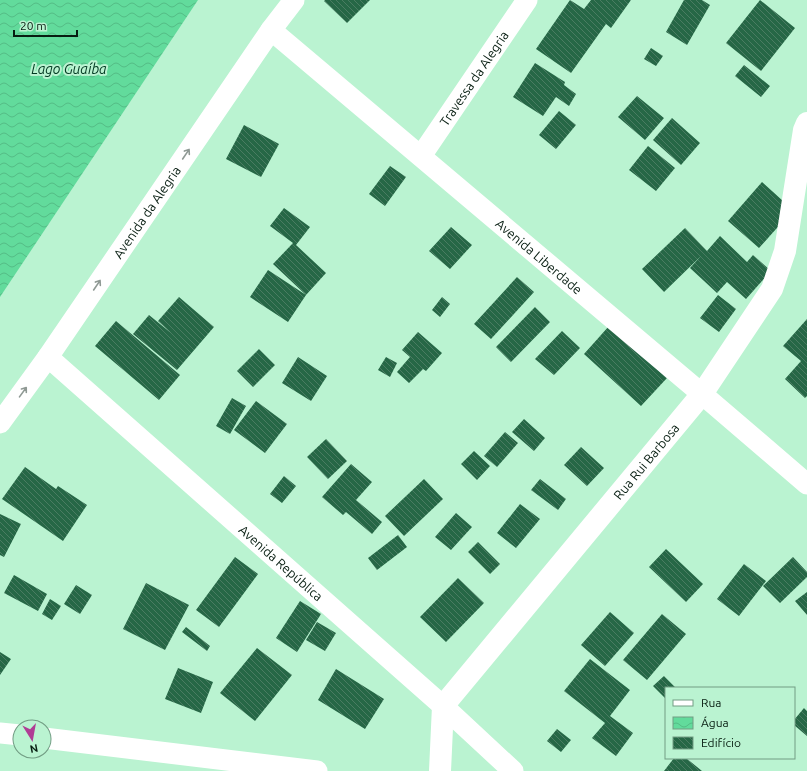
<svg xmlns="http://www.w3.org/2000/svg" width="807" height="771" viewBox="0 0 807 771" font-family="Ubuntu,sans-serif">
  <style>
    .water { fill: url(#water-waves) }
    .building { fill: url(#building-back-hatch) }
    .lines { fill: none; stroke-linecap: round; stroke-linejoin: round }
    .minor { stroke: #fff; stroke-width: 21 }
    .tertiary { stroke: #fff; stroke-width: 22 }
    .oneway { stroke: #8f9994 }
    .labels { text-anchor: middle; stroke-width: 4; stroke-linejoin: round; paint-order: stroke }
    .street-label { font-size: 13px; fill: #071d11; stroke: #baf3d1 }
    .water-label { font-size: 14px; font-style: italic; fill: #023821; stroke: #baf3d1 }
  </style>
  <defs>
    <pattern id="water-waves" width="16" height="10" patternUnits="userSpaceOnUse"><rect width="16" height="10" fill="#62db9c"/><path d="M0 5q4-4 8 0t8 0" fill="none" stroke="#54bc85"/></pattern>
    <pattern id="building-back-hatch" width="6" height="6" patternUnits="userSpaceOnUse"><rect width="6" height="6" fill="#266746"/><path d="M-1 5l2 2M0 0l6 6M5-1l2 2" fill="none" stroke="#4a7c62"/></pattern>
  </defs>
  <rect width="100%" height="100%" fill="#baf3d1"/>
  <path class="water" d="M0,0h198l-198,297z"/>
  <path class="building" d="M325,0h45l-23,23 -23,-22z
    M570,0l14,9 7,-9h40l-20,28 -5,-4 -35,49 -35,-24z
    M684,0h18l8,5 -23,40 -21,-13z
    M760,0l35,28 -34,43 -35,-28z
    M651,48l12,8 -7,10 -12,-7z
    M535,63l30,19 -1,3 12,9 -7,12 -13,-9 -13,19 -30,-19z
    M744,65l26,21 -9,11 -26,-21z
    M637,96l27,22 -19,22 -27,-23z
    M559,111l17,14 -20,24 -17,-14z
    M672,118l28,25 -19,22 -28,-25z
    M244,125l35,19 -18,33 -35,-18z
    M648,146l27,22 -19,23 -27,-21z
    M390,166l16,11 -21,29 -16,-12z
    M762,182l31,28 -34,38 -31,-27z
    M284,208l26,19 -14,18 30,28 -20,22 -33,-31 20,-21 -23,-17z
    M451,227l21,18 -22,24 -21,-18z
    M685,228l22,23 13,-15 27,26 6,-7 18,16 -25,28 -19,-17 -10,11 -27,-25 11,-12 -37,36 -22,-23z
    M268,270l38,25 -18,27 -38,-25z
    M517,277l17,15 -43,47 -17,-15z
    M718,295l18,14 -17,23 -19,-14z
    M179,297l35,30 -37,43 -44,-36 16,-19 22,18 -13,-12z
    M442,297l8,7 -10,13 -8,-7z
    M535,307l15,15 -39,40 -15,-15z
    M807,319v77l-2,2 -20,-19 16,-18 -18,-15z
    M116,321l64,54 -21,25 -64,-54z
    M609,326l58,52 -26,28 -57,-52z
    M562,331l18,17 -26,27 -19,-16z
    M418,332l24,21 -16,18 -3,-2 -14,14 -12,-11 13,-15 -8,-7z
    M259,349l16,16 -22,22 -16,-16z
    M298,357l29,19 -16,25 -29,-18z
    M386,357l11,6 -7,14 -12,-7z
    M232,398l14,8 -16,28 -14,-8z
    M256,401l31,23 -22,29 -31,-23z
    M524,419l21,19 -11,13 -22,-19z
    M505,432l13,11 -21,24 -13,-11z
    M326,439l21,22 -19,18 -21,-22z
    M581,447l23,21 -17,18 -23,-21z
    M474,451l16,15 -13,14 -16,-16z
    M351,464l21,18 -16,18 26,22 -10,12 -26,-22 -3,3 -21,-18z
    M25,467l31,22 2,-3 29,19 -24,36 -29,-20 -32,-22z
    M284,476l12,10 -14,17 -12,-9z
    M424,479l19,20 -39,37 -19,-20z
    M540,479l26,20 -8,11 -27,-20z
    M520,504l20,15 -24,29 -19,-15z
    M456,513l16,14 -21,23 -16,-13z
    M0,514l21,10 -17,33 -4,-2z
    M398,535l9,12 -30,23 -9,-12z
    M478,542l22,22 -10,10 -22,-22z
    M666,549l37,35 -17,18 -37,-35z
    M235,557l23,17 -39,53 -23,-17z
    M793,557l14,15v5l-27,26 -17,-17z
    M744,564l22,17 -27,35 -22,-17z
    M14,575l33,19 -9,17 -34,-18z
    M458,578l26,25 -38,39 -26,-25z
    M146,583l43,22 -24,45 -42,-21z
    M76,585l16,10 -12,19 -16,-10z
    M807,592v23l-12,-14z
    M50,599l11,7 -9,14 -10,-6z
    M300,601l21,13 -24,38 -21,-14z
    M610,612l24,21 -29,33 -24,-21z
    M662,614l24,20 -39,46 -24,-20z
    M317,622l19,11 -11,18 -19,-11z
    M186,627l24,19 -3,5 -25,-19z
    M257,648l35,27 -37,46 -35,-28z
    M0,652l11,7 -11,16z
    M590,659l40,31 -20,26 23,17 -17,23 -24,-18 13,-15 -41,-32z
    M178,668l35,14 -12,31 -36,-14z
    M336,669l48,30 -19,30 -47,-29z
    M664,676l12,12h-10v11l-13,-13z
    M804,708l3,3v25l-13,-11v-5z
    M557,729l14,11 -10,12 -14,-11z
    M674,758h12l16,13h-38z"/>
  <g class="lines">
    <g class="minor">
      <path id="s1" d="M271,30l431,364 105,90"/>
      <path id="s2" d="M421,156l106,-156"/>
      <path id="s3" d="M48,357l395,349 70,65"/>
      <path id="s4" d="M0,423l48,-66 223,-327 23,-30"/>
      <path d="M0,733l20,2"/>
      <path d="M44,738l273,33"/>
    </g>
    <path class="tertiary" id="s5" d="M440,771l3,-65 259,-312 70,-105 13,-38 19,-121 3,-7"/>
  </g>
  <defs><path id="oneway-shaft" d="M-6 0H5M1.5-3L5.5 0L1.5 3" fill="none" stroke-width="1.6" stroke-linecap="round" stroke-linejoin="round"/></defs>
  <g class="oneway">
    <use href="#oneway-shaft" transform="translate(186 154) rotate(-56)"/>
    <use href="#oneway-shaft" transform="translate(97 285) rotate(-56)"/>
    <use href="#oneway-shaft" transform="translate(23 392) rotate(-54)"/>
  </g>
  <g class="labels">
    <g class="street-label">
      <text dy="5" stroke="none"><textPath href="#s2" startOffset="94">Travessa da Alegria</textPath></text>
      <text dy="5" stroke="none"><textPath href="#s4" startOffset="257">Avenida da Alegria</textPath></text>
      <text dy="5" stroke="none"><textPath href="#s1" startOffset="351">Avenida Liberdade</textPath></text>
      <text dy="5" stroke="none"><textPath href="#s5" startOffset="383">Rua Rui Barbosa</textPath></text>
      <text dy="5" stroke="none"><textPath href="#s3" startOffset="311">Avenida República</textPath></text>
    </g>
    <g class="water-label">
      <text x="69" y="74">Lago Guaíba</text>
    </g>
  </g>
  <rect x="665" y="687" width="130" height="72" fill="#baf3d1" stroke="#729d84"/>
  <rect x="673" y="700" width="20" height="6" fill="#ffffff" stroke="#729d84"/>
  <text x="701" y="707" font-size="12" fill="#071d11">Rua</text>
  <rect x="673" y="717" width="20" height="12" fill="url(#water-waves)" stroke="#729d84"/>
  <text x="701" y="727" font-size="12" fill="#071d11">Água</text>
  <rect x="673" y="737" width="20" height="12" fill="url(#building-back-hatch)" stroke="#729d84"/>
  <text x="701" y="747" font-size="12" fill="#071d11">Edifício</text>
  <g transform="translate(32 739) rotate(169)"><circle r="19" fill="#baf3d1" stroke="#729d84"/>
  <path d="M0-3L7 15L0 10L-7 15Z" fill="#b03c95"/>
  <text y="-6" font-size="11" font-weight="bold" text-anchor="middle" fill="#071d11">N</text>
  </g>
  <path d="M14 30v6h63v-6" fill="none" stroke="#071d11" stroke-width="2"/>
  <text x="20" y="30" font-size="12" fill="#071d11" stroke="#baf3d1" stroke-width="3" paint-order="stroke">20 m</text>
</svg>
